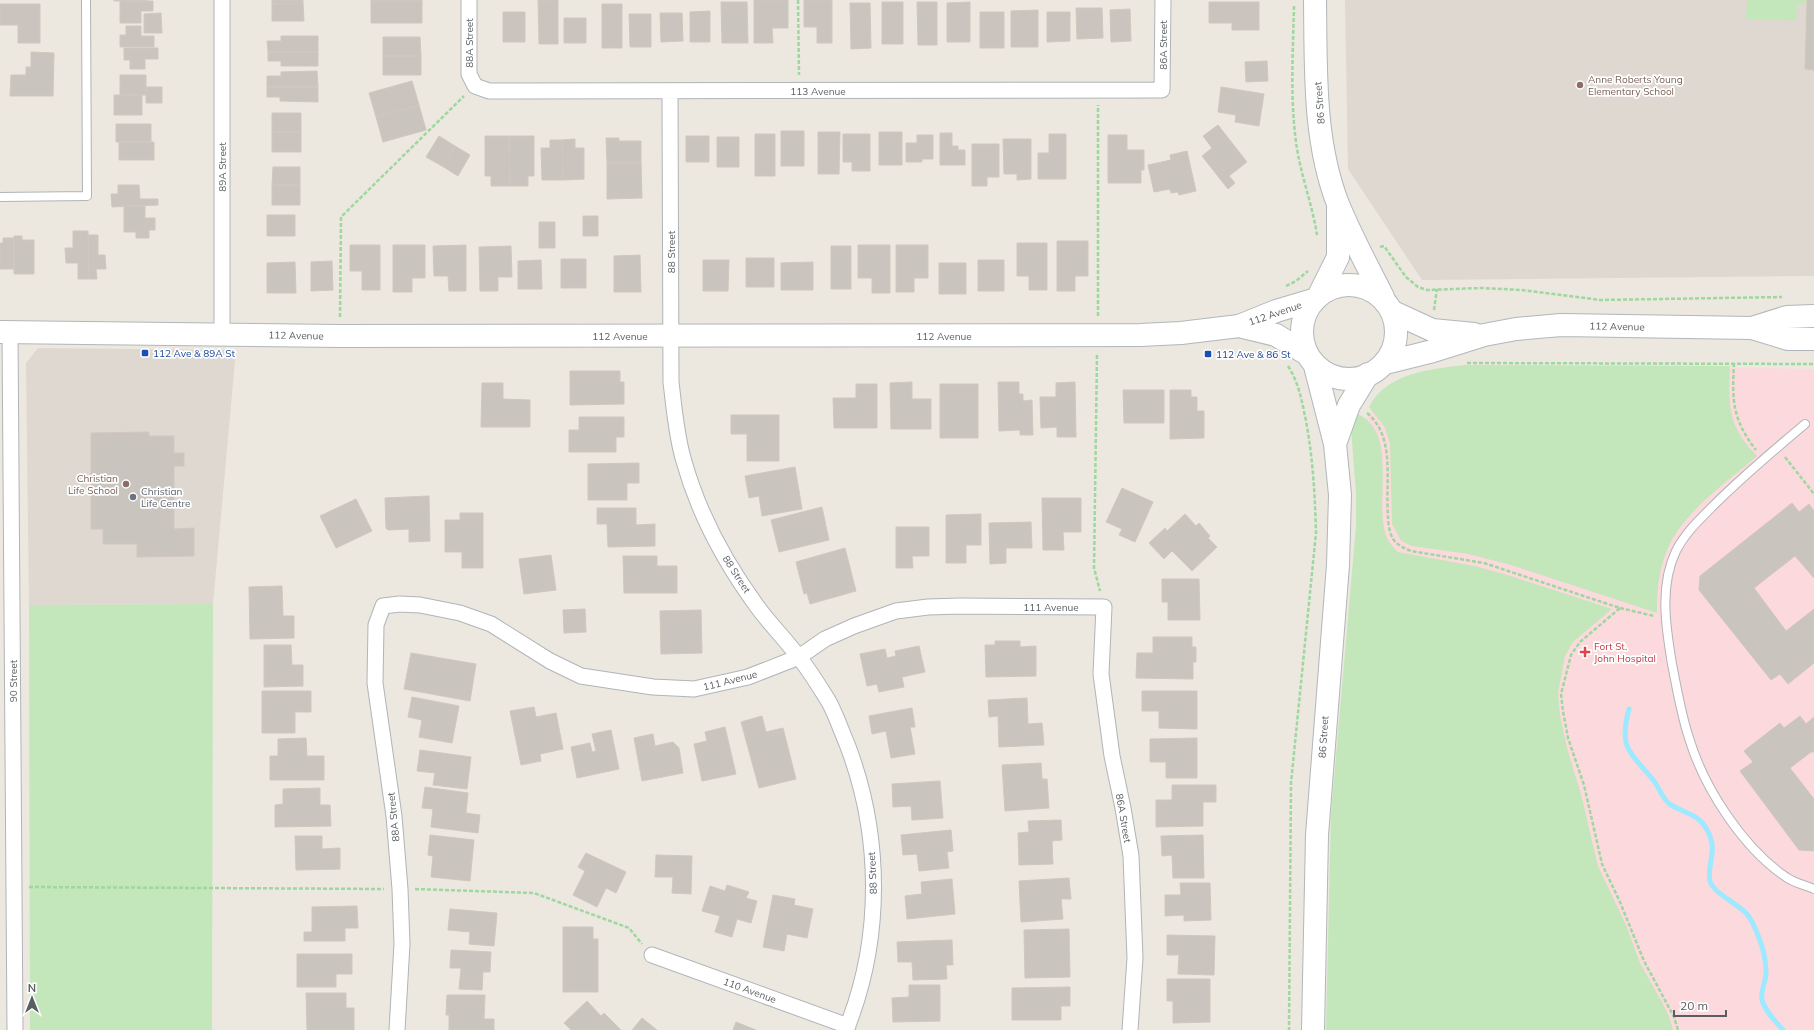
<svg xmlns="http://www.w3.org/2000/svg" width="1814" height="1030" viewBox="0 0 1814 1030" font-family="Mulish,sans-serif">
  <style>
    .education { fill: #dfd8d0 }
    .medical { fill: #fcd9dd }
    .green { fill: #c3e6ba }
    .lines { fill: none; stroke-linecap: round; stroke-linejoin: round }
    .stream { stroke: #9de9ff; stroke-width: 5 }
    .building { fill: #c9c4be; stroke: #d1c7be }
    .lane-casing { stroke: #b0b5b8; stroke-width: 10 }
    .street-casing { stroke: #b0b5b8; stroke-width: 17 }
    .secondary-casing { stroke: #b1b7bb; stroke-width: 24 }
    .path { stroke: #9dd89f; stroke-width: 2.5; stroke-dasharray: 4 2; stroke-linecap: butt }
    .lane { stroke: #fff; stroke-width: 8 }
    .street { stroke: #fff; stroke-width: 15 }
    .secondary { stroke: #fff; stroke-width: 22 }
    .education-dot { fill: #8d6e63; stroke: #fff; stroke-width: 1.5 }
    .transit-dot { fill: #1a4fb4; stroke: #fff; stroke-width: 1.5 }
    .worship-dot { fill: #6b7280; stroke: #fff; stroke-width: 1.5 }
    .health-dot { fill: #e0444e; stroke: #fff; stroke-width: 1.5 }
    .labels { text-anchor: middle; stroke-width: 3.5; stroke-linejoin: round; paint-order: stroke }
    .street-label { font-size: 10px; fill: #585e61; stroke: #fff }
    .education-label { font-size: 10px; fill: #785e54; stroke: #fff; text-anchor: start }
    .transit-label { font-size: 10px; fill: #164399; stroke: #fff; text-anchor: start }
    .worship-label { font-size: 10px; fill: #5b616d; stroke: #fff; text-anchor: start }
    .health-label { font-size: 10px; fill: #be3a42; stroke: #fff; text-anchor: start }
  </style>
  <rect width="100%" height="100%" fill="#ece7df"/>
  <path class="education" d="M1345,0h469v276l-392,4 -74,-111z
    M38,348l198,2 -23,254 -184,1 -3,-242z"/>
  <path class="medical" d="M1726,368l88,1v661h-472l21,-606 19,-28z"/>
  <path class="green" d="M1747,0h58v4l-8,-1 -1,17 -50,-1z
    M1465,365l265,1c-1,23 -3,50 11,70 4,7 10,14 16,20 -31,27 -77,58 -91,97 -8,20 -9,40 -9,60l-146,-48 -43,-11 -56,-8 -11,-5 -9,-17 -2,-81 -6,-17 -15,-19c17,-34 62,-38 96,-42z
    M1355,413c44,16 20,84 30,119 2,8 7,14 13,20l77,14 36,10 101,33 -39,33 -8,14 -7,37 2,22 7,33 14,46 17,72 28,59 14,38 23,41 7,15 3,11h-347l5,-216 25,-288v-32l-5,-66z
    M213,604l-1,426h-182l-1,-425z"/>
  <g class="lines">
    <path class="stream" d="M1629,709c-11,41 2,43 25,72 6,8 8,18 17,24 13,8 27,9 35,23 14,24 0,34 4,53 3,12 28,23 36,32 6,6 10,17 13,25 4,10 7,23 7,35 0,9 -6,18 -4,27 3,11 13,21 21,30"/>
  </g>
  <path class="building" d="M114,0h33v1h-33z
    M272,0h31v3l-31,1z
    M371,0h51v1l-51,1z
    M538,0h20v44h-19z
    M754,0h34v28h-16l1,15h-19z
    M804,0h28v43h-15v-16h-13z
    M1807,0h7v70l-9,-1z
    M120,1h33v10h-12v12h-21z
    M422,1v22h-51v-21z
    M721,2h26l1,41h-26z
    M882,2h21v42h-21z
    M917,2h20v43h-19z
    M970,2v40h-23v-39z
    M1209,2h50v28h-27v-7h-23z
    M303,3l1,18h-32v-17z
    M850,3h20l1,45 -20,1z
    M0,4h40v39h-22v-18h-18z
    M602,4h20v44h-20z
    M1076,8h26l1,30 -26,1z
    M1130,9l1,32 -20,1 -1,-32z
    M1038,10v37h-27v-36z
    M710,11v31h-20v-30z
    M503,12h22v30h-22z
    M980,12h24v36h-24z
    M1047,12h23v29l-23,1z
    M161,13l1,20h-18v-19z
    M660,13h22l1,28 -22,1z
    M629,14h22v33h-21z
    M564,18h22v25h-22z
    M126,26h15v10h13v11h-34v-12h6z
    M281,36h37v16h-50l-1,-11h14z
    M383,37h37l1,19h-38z
    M124,48h34v11h-13v10h-15v-9h-6z
    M31,52l23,1 -1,43h-43l1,-21h15v-8h5z
    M268,52h50v14h-37v-5h-13z
    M383,56h38v19h-38z
    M1267,61l1,20 -22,1 -1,-20z
    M317,71l1,16h-51v-11h14v-4z
    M120,75h26v20h-26z
    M412,81l7,24 -43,12 -7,-24z
    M146,87h16v16h-16z
    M267,87h51v15l-38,-1v-4h-13z
    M1221,87l43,7 -5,32 -24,-4 1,-7 -18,-3z
    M114,95h28v20h-28z
    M419,105l7,25 -43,12 -7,-25z
    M272,113h29v19h-29z
    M116,124h35v18h-35z
    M1218,125l29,37 -18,14 6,7 -7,6 -26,-33 10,-8 -9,-12z
    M781,131h23v35h-23z
    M272,132h29v20h-29z
    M818,132h22l-1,42h-21z
    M879,132h23v33h-23z
    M940,133h12v13h6v4h7v15h-25z
    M755,134h20v42h-20z
    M843,134h27v37h-18v-9h-9z
    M1049,134h17v45h-28v-26h11z
    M917,135h16v24h-11v3h-16v-19h11z
    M1108,135h19v15h17v20h-3v13h-33z
    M439,136l16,10 -13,20 -16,-9z
    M485,136h24l1,50h-19v-10h-6z
    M509,136h25v40h-6v10h-18z
    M686,136h23v26h-23z
    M717,137h22v30h-22z
    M606,138h13v3h22v22h-34z
    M575,139v9h9v31l-21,1 -1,-40z
    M1003,139h28v40l-14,1v-6h-13z
    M550,140h12l1,40h-21l-1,-32h9z
    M119,142h35v18h-35z
    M972,144h27v33h-12v9h-15z
    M455,146l15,9 -12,21 -16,-10z
    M1187,151l9,40 -17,4 -1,-3 -7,1 -1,-4 -16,3 -6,-27 23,-5 -1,-5z
    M607,163h34l1,35 -35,1z
    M273,167h27v18h-28z
    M118,185h21l1,14h18v6l-46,2 -1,-13h7z
    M272,185h28v20h-28z
    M124,206h21v12h10v12h-6v8h-13v-6h-12z
    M267,215h28v21h-28z
    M583,216h15v20h-15z
    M539,222h16v26h-16z
    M73,231h15l1,48h-11v-16h-12l-1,-15h8z
    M88,235h10v20h7l1,14h-10l1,10h-8z
    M14,236h8v4h12v34h-20z
    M3,238h11v31h-14v-26h3z
    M1057,241h31v35h-13v15h-18z
    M1017,243h30v47h-18v-14h-12z
    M350,245h30v45h-18v-19h-12z
    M393,245h32v33h-13v14h-19z
    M466,245v46h-17l-1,-15h-14l-1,-30z
    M858,245h32v48h-18v-15h-14z
    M896,245h32v33h-14v14h-18z
    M511,246l1,31h-14v14h-18l-1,-44z
    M831,246h20v43h-20z
    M640,255l1,37h-27v-36z
    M746,258h28v29h-28z
    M561,259h25v29h-25z
    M541,260l1,29h-24v-28z
    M703,260h26l-1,31h-25z
    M978,260h26v31h-26z
    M332,261l1,29 -22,1v-29z
    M295,262l1,31h-29v-30z
    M813,262v28h-32v-27z
    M939,263h27v31h-27z
    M570,371h50v11h4v22l-54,1z
    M912,382v17h19v30h-40l-1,-46z
    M998,382h21v12h4v7l9,-1 1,35h-13v-5l-21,1z
    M1075,382l1,55h-19v-10l-16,1 -1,-31h16v-14z
    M482,383h21v16l27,1v27h-49z
    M856,384h21v44h-43l-1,-30h23z
    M940,384h38v54h-38z
    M1123,390h41v33h-40z
    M1170,390h21v7h6v14h7v27l-34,1z
    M731,415h48v46h-32v-27h-16z
    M579,417h45v20h-8v15h-47v-22h10z
    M149,432v4h25v17h10v13h-10v63l20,-1v28l-57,1v-13h-34v-15h-12v-96z
    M639,463v20h-12v17h-39v-36z
    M795,467l7,42 -40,7 -3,-20 -10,2 -4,-22z
    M1122,488l31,14 -18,40 -16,-7 3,-6 -16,-7z
    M429,496l1,45 -21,1v-13l-21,1 -2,-2 -1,-30z
    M1042,498h39v34h-18l1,18h-21z
    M356,499l16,32 -36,17 -16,-32z
    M1792,503l7,9 10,-8 5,7v67l-19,-22 -41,32 32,43 28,-22v54l-26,21 -8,-10 -9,6 -72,-90 1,-14z
    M822,507l7,33 -50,12 -8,-32z
    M597,508h39v17l19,-1v22l-47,1 -1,-23h-10z
    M460,513h23v55h-21v-16h-17v-32h15z
    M981,514v31h-15v18h-20v-48z
    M1185,514l11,12 3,-3 11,13 -2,2 9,9 -25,24 -20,-20 -8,8 -15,-16 16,-15 2,3z
    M1031,522l1,26h-26v15l-16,1 -1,-41z
    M896,527h33v29h-17l1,12h-17z
    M845,548l11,43 -46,13 -3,-11 -3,1 -8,-32z
    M551,555l5,35 -32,4 -5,-35z
    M623,556h34v10h20v27h-53z
    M1162,579h37l1,41h-32v-18h-6z
    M282,586l1,30h11v22l-44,1 -1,-52z
    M585,609l1,23 -22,1 -1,-23z
    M701,610l1,43 -41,1 -1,-43z
    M1153,637h39v10h4v15h-3v17l-57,-1 1,-25h16z
    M995,641h25v6l16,-1v30l-50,1 -1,-32h10z
    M264,645h27l1,20h11v21l-39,1z
    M919,646l6,26 -23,5 2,10 -25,5 -2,-8 -10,2 -7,-32 25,-5 2,9 9,-2 -1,-5z
    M411,653l65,11 -6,37 -66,-12z
    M262,691h49v21h-16v21h-33z
    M1142,691h55v38l-38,-1v-17h-17z
    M412,697l47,9 -7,37 -33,-6 3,-17 -14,-3z
    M1027,698l1,26 14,-1 2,22 -45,2 -1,-31 -9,1 -1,-17z
    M534,707l2,10 20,-4 7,36 -23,5 1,7 -20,4 -11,-54z
    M912,708l3,19h-5l5,27 -24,4 -5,-27 -14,3 -3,-18z
    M762,716l4,16 17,-4 13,51 -37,9 -18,-66z
    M1800,716l6,8 8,-7v35h-3l-21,16 24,31v52l-15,-1 -59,-79 13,-9 -9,-11 36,-28 4,5z
    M725,727l11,47 -34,7 -8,-37 13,-3 -2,-9z
    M611,730l8,39 -42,9 -6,-31 19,-4 2,9 4,-1 -4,-17z
    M653,734l2,12 18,-4 6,6 4,25 -41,8 -8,-43z
    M306,738l1,18h17v24h-54v-24h8v-17z
    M1197,738v40h-31v-16h-16v-23z
    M420,750l51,7 -4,32 -34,-4 2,-12 -18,-2z
    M1041,763l1,16h5l2,29 -44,3 -3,-46z
    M940,781l3,37 -31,2 -1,-14 -18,1 -1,-23z
    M1172,785h44v17h-13v24l-47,1v-27h16z
    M425,787l43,6 -2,20 14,2 -2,18 -47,-6 2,-18 -11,-1z
    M320,788v17h10l1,21 -56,1v-22l8,-1v-15z
    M1061,820l1,20 -10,1 1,23 -34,1 -1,-32 11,-1 -1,-11z
    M951,830l2,21 -6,1 2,16 -30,3 -2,-17 -14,1 -2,-20z
    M430,835l44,5 -4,41 -39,-4 2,-21 -5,-1z
    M1203,835l1,43h-31l-1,-23 -10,1 -1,-20z
    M295,836h27v13l18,-1v21l-44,1z
    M586,853l40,19 -10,21 -10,-5 -9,19 -24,-12 12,-24 -7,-4z
    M656,855l36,1 -1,38 -19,-1 1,-16h-18z
    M1069,878l2,21h-10l2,20 -42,3 -2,-41z
    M952,879l3,35 -48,5 -2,-23 17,-2 -1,-12z
    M1180,883h30l1,37 -27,1v-6l-19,1v-21h16z
    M727,885l22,7 -3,6 11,3 -6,22 -14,-4 -5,18 -17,-5 5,-16 -18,-5 8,-25 15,5z
    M773,895l22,4 -1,6 19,4 -6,29 -20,-4 -3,17 -21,-4z
    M357,906l1,22h-13v13h-41v-9h8v-25z
    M450,909l47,4 -3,33 -25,-2 1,-12 -22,-2z
    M563,927h30v12h5v53h-35z
    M1069,929l1,48 -45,1 -1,-48z
    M1167,935l48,1 -1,39 -36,-1 1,-19h-12z
    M952,940l1,25h-7l1,14 -34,1 -1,-18h-14l-1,-20z
    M451,950l40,2 -1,20h-7l-1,18 -23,-1 2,-21h-11z
    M297,954h55v20h-16v13h-39z
    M1167,979h43v43l-37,1v-22h-6z
    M909,985h31v36l-47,1 -1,-24 17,-1z
    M1070,987v19h-9v14h-49v-32z
    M306,993h40v15h8v22h-47z
    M447,995h38l-1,24h10v11h-45v-15h-3z
    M587,1001l14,15 3,-3 17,17h-50l-7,-7z
    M642,1018l15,12h-25z
    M736,1022l20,8h-23z"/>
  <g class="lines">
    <defs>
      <path id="lane" d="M0,197l87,-1 -1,-196
        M1805,424c-31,26 -62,52 -91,81 -14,14 -29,28 -38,46 -17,35 -10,77 -4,113 5,25 9,50 17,74 15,50 54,110 97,139 8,6 19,8 28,12"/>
      <path id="street" d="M469,0v74l6,12 14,5 673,-1 1,-90
        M670,92l1,290c3,25 5,51 12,76 15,55 42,105 76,151 12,16 26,30 38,46 12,14 22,31 32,47 7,13 12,28 18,42 35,91 36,195 -1,286
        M10,333l5,697
        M222,335v-335
        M652,955l196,71
        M397,1030l5,-86 -2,-55 -6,-73 -19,-133 1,-58 7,-19 17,-2 20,1 40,8 31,11 59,37 31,15 72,11 41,2 54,-12 51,-20 26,-18 29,-13 42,-15 32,-4 32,-1 144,1 -3,67 11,82 11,52 8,48 4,102 -5,72"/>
      <path id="secondary" d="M1315,0c1,67 -2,140 23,204 13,32 30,63 45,93
        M1302 332a47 47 0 1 1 94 0a47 47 0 1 1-94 0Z
        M1320,293l18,-36v-48
        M1393,312l39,18 42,4
        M1239,326l37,9 31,19
        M1752,328l35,-11 27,-1
        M0,332l340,4 800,-1 41,-2 58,-7 37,-15 37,-11
        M1385,363l48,-12 51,-16 32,-6 45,-4 191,3 36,11h26
        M1335,444l14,-39 19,-31
        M1313,1030l4,-195 21,-270 2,-70 -5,-51 -20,-78"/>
    </defs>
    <use href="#lane" class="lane-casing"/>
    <use href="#street" class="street-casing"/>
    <use href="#secondary" class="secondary-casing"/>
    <path class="path" d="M798,0l1,75
      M1294,6c-1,45 -4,91 2,136 4,31 16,61 21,93
      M1380,247l4,-1 22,31 12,10 9,3 55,-2 40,2 78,10 182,-3
      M1286,286l10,-5 12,-10
      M1434,310l3,-21
      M1098,316v-211
      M340,317l1,-100 123,-121
      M1097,355l-3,213 6,23
      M1467,363l347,1
      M1734,363c-2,37 -2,56 22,87
      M1288,366c11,17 14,36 18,55 7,38 9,74 10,112l-25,250 -2,247
      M1367,413c29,24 18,68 21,102 0,7 1,17 5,24 4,6 11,9 18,12l73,12 136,45 -40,34 -9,13 -10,39 2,17 5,27 16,47 18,79 18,38 24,59 30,56 4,13
      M1785,457l29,37
      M1620,608l34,8
      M29,887l355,2
      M415,889l119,4 95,35 13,16"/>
    <use href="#lane" class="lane"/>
    <use href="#street" class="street"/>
    <use href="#secondary" class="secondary"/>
  </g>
  <g class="education-dot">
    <circle cx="1580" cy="85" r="4"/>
    <circle cx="126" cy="484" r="4"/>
  </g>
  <g class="transit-dot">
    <rect x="141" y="349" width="8" height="8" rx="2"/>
    <rect x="1204" y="350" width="8" height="8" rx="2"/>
  </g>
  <circle class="worship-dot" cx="133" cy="497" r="4"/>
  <path class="health-dot" d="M1583 646h4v4h4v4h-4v4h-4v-4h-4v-4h4z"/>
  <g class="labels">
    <g class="street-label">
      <text transform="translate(469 43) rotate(-90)" y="4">88A Street</text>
      <text transform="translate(1163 45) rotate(-90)" y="4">86A Street</text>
      <text x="818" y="95">113 Avenue</text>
      <text transform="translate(1319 103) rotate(-95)" y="4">86 Street</text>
      <text transform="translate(222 167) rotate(-90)" y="4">89A Street</text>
      <text transform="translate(671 252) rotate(-90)" y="4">88 Street</text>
      <text transform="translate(1275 313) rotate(-19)" y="4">112 Avenue</text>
      <text transform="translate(1617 326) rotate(1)" y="4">112 Avenue</text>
      <text transform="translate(296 335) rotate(1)" y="4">112 Avenue</text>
      <text x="620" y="340">112 Avenue</text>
      <text x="944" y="340">112 Avenue</text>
      <text transform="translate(737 574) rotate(57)" y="4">88 Street</text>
      <text x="1051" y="611">111 Avenue</text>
      <text transform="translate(730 680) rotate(-14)" y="4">111 Avenue</text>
      <text transform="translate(13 681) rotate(-90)" y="4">90 Street</text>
      <text transform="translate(1323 737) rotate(-86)" y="4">86 Street</text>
      <text transform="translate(393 817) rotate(-96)" y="4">88A Street</text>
      <text transform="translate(1124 818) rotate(80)" y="4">86A Street</text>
      <text transform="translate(872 873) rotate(-93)" y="4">88 Street</text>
      <text transform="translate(750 990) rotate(20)" y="4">110 Avenue</text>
    </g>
    <g class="education-label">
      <text x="1588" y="83">Anne Roberts Young<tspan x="1588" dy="12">Elementary School</tspan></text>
      <text x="118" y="482" text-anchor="end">Christian<tspan x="118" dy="12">Life School</tspan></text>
    </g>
    <g class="transit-label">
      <text x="153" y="357">112 Ave &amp; 89A St</text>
      <text x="1216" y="358">112 Ave &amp; 86 St</text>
    </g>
    <g class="worship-label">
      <text x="141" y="495">Christian<tspan x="141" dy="12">Life Centre</tspan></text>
    </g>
    <g class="health-label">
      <text x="1594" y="650">Fort St.<tspan x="1594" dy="12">John Hospital</tspan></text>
    </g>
  </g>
  <g transform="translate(32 998)" stroke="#ffffff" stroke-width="3" paint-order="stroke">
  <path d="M0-3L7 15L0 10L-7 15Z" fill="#585e61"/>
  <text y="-6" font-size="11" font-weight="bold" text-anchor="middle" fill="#585e61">N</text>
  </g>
  <path d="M1674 1010v6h52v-6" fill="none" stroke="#585e61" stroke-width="2"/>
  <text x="1680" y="1010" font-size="12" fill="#585e61" stroke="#ffffff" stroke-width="3" paint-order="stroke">20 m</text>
</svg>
